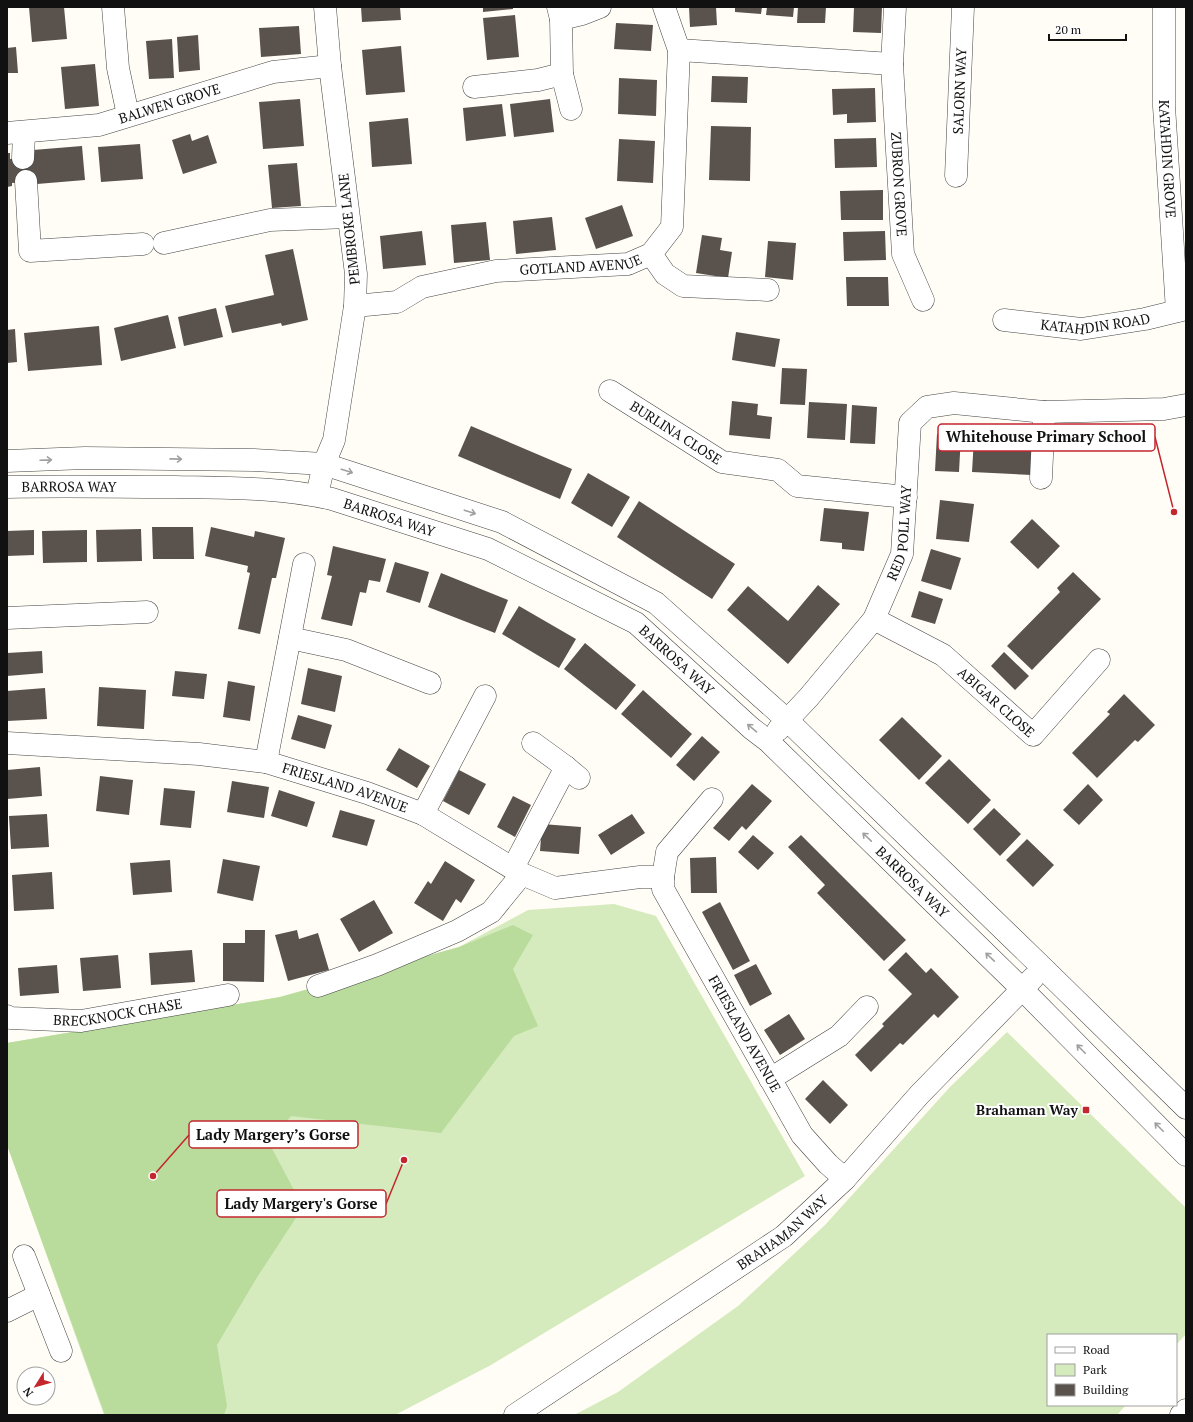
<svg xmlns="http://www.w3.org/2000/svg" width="1193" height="1422" viewBox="0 0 1193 1422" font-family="'PT Serif',serif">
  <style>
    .green { fill: #d5ebbd }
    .forest { fill: #b9dc9c }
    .building { fill: #5a524d }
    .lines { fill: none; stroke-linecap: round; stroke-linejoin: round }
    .minor-casing { stroke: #444; stroke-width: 23 }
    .minor { stroke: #fff; stroke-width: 22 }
    .oneway { stroke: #a0a0a0 }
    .poi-dot { fill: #c4262e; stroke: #fff; stroke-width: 1.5 }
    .labels { text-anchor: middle; stroke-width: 4; stroke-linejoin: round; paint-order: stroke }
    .street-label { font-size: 14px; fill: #111; stroke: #fff }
    .poi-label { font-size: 14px; font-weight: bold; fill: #111; stroke: #fff; text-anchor: end }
    .leader { fill: none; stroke: #c4262e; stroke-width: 1.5 }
    .callout-dot { fill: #c4262e; stroke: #fff; stroke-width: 1.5 }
    .callout { fill: #fff; stroke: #c4262e; stroke-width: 1.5 }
    .callout-label { font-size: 15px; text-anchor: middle; font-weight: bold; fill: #111 }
  </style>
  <rect width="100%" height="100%" fill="#fffdf5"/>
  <path class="green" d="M614,904l42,12 149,260 -314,189 -96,50h-291l-97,-270v-102l273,-46 179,-50 69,-37z
    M1007,1032l179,176v126l-10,11v-10h-128v70h78l-9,10h-543l44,-23 120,-86 87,-81 125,-138z"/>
  <path class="forest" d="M513,925l20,10 -20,34 25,57 -24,10 -73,97 -150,-17 -22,27 34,64 -47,72 -39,66 10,61 -3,9h-119l-98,-270v-102l273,-46 179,-50z"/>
  <path class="building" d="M29,7h35l3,32 -35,3z
    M361,7h39l1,13 -39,2z
    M483,7h30v2l-30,3z
    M689,7h27l1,18 -27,2z
    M735,7h27l-1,7 -26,-2z
    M767,7h27l-1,10 -27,-2z
    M798,7h28l-1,16h-28z
    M854,7h28l-1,26 -28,-1z
    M515,15l4,42 -32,3 -4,-42z
    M616,23l37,2 -2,26 -37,-2z
    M299,26l2,28 -40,3 -2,-29z
    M198,35l2,35 -21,2 -2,-35z
    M172,39l2,39 -25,1 -3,-38z
    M401,46l4,46 -39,3 -4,-45z
    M16,47l2,26h-11v-25z
    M95,64l4,42 -34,3 -4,-42z
    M712,76l36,1 -1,26 -36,-1z
    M619,78l38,2 -1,36 -38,-2z
    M875,88l1,34 -29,1v-9l-14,1 -1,-26z
    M300,99l4,47 -41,3 -4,-47z
    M550,99l4,33 -40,5 -4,-33z
    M502,104l4,32 -40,5 -3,-33z
    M408,118l4,46 -40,3 -3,-45z
    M711,126l40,1 -1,54 -41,-1z
    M190,134l2,7 16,-6 9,28 -34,11 -11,-34z
    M876,138l1,29 -42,1 -1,-29z
    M619,139l36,2 -2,42 -36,-2z
    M140,144l3,35 -42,3 -3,-35z
    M82,146l3,34 -48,4 -1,-3 -24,2v3l-5,1v-34h3v6l13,-1 11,-1 -1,-7z
    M297,163l4,43 -29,2 -4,-43z
    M883,190v30h-42l-1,-29z
    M622,205l11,31 -37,13 -11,-31z
    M552,217l4,33 -40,4 -3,-33z
    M486,222l4,38 -36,3 -3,-38z
    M422,231l4,34 -43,4 -3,-33z
    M885,231l1,29 -42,1 -1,-29z
    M702,235l20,3 -2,12 12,2 -4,26 -32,-5z
    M768,241l28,2 -3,37 -28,-3z
    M293,249l15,71 -26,6 -1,-3 -49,10 -7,-27 49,-11 -9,-40z
    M846,277h42l1,29h-42z
    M216,308l7,29 -39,9 -6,-29z
    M168,315l8,33 -55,13 -7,-33z
    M99,326l3,39 -74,6 -4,-38z
    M15,329l2,33 -10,1v-33z
    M736,332l44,7 -5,28 -43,-7z
    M782,368l25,1 -2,36 -25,-1z
    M732,401l26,3 -1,11 15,2 -2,22 -41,-4z
    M809,402l38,2 -2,36 -38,-2z
    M852,405l25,2 -2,37 -25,-1z
    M471,426l101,43 -12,30 -102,-43z
    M937,434l24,1 -2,37 -24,-1z
    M974,438l60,4 -2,33 -60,-3z
    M588,473l42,24 -18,30 -41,-24z
    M940,500l34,4 -5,38 -33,-3z
    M639,501l96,63 -23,35 -95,-62z
    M824,508l45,4 -5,39 -22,-2v-6l-22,-2z
    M1032,519l28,27 -22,23 -28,-27z
    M152,527h41l1,32h-41z
    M211,527l43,10 1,-6 30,7 -9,40h-4l-12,56 -22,-5 12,-56 -3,-1 1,-6 -43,-10z
    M141,529l1,32 -45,1 -1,-32z
    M34,530v25l-27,1v-25z
    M87,530v32l-44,1 -1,-32z
    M333,546l53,13 -6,23 -11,-2 -3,13 -6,-1 -8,34 -31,-7 11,-43 -5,-1z
    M931,549l30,9 -10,32 -30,-9z
    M395,562l34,10 -9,31 -34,-11z
    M1073,572l28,27 -69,71 -25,-24 53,-54 -3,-4z
    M441,573l67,27 -13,33 -67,-26z
    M818,585l22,19 -52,60 -61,-54 21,-24 40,35z
    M919,591l24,8 -8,25 -24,-7z
    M519,606l57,33 -17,29 -57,-34z
    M585,643l51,42 -20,25 -52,-41z
    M42,651l1,22 -36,3v-23z
    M1004,652l25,24 -14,14 -24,-24z
    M308,668l34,8 -7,36 -34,-8z
    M175,671l32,3 -3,25 -32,-3z
    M228,681l27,5 -5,35 -27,-4z
    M99,687l47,3 -2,39 -47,-3z
    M45,688l2,31 -40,2v-30z
    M643,690l49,44 -21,24 -50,-44z
    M1124,694l31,31 -17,17 -3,-2 -38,38 -25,-25 38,-39 -3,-2z
    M298,715l34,10 -7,24 -34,-10z
    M902,717l40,39 -23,24 -40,-40z
    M702,736l18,16 -26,29 -18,-16z
    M399,748l31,18 -13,22 -31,-18z
    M949,759l42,41 -23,24 -43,-41z
    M40,767l2,29 -35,3v-29z
    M459,770l27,14 -17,31 -26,-14z
    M100,776l33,4 -4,35 -33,-4z
    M232,781l37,6 -5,31 -37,-6z
    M752,784l20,17 -26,29 -4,-4 -13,15 -16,-13z
    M1088,784l15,16 -24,25 -16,-15z
    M164,788l31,3 -4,37 -31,-3z
    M279,790l36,12 -8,25 -36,-11z
    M513,796l18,9 -16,32 -18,-10z
    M994,808l27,26 -21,22 -27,-27z
    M340,810l35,10 -8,26 -35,-9z
    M47,814l2,33 -38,2 -2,-33z
    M632,814l13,19 -34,22 -13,-20z
    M542,824l39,3 -2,27 -39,-3z
    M753,835l21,18 -16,17 -20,-18z
    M801,835l105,105 -22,21 -67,-68 8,-8 -37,-38z
    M1027,839l27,26 -21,22 -27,-27z
    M716,857l1,36h-26l-1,-35z
    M223,859l37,7 -7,35 -36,-8z
    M170,860l2,32 -39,3 -3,-32z
    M445,861l30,19 -14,23 -5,-4 -13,22 -29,-18 14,-22 3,3z
    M52,872l2,37 -40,2 -2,-36z
    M374,900l19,33 -34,19 -19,-33z
    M720,902l30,59 -17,9 -31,-58z
    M245,930h20l-1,52 -41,-1v-38h22z
    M297,930l2,9 19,-6 11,37 -41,11 -13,-46z
    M192,950l3,32 -44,3 -2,-32z
    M906,952l20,21 5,-5 28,29 -21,21 -4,-4 -31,31 -3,-2 -29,29 -16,-17 29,-29 -2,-2 30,-30 -24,-24z
    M118,955l3,33 -38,3 -3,-33z
    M756,964l16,30 -22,12 -16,-31z
    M57,965l2,28 -39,3 -2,-28z
    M789,1014l16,25 -25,16 -16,-25z
    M823,1080l25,25 -18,19 -25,-25z"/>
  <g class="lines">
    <defs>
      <g id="minor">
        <path d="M113,7l5,61 10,47"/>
        <path d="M558,7l3,12 1,55 9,35"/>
        <path id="s1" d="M1164,7v99l13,205"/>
        <path d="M561,19l21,-5 18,-7"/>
        <path id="s2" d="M679,50l213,14 11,190 20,46"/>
        <path d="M892,64l3,-57"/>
        <path d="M474,87l64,-7 24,-6"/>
        <path id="s3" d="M7,133l92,-8 174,-53 57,-6"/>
        <path d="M23,158l1,-25"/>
        <path id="s4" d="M956,176l7,-169"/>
        <path d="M26,181l4,70 113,-7"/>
        <path d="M164,243l106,-23 78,-3"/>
        <path d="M651,254l14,20 18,12 85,4"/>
        <path id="s5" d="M355,306l42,-4 25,-15 74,-16 132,-7 23,-10 21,-27 7,-177 -15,-43"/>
        <path id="s6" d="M1004,320l77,9 64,-10 41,-10"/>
        <path id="s7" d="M610,391l112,71 56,8 19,16 109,11"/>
        <path d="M7,461l78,-3 169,2 70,4 178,58 154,81 131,117 256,248 143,140"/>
        <path d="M1041,478l3,-66"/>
        <path id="s8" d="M7,487c56,-1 112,0 168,0 53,1 105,0 157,12l156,50 148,74 115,105 17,13 254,248 164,166"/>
        <path d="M317,495l7,-31 10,-24 21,-134 1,-32 -26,-208 -5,-59"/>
        <path d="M7,618l140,-6"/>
        <path id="s9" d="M874,619l69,36 90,80 66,-75"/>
        <path d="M290,638l56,12 84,33"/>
        <path id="s10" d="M778,730l31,-33 65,-78 28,-65 8,-131 17,-16 27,-4 90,9 120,-3 22,-4"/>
        <path id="s11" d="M7,743l192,11 67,8 101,31 56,21 99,60 33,14 85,-11h23"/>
        <path d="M533,743l33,24 13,11"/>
        <path d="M266,762l38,-198"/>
        <path id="s12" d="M712,799l-45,53 -4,25v12l139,246 26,29 17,15"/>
        <path d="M423,814l62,-118"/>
        <path d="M513,868l53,-101"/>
        <path d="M318,986l59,-21 80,-34 34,-19 31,-38"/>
        <path id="s13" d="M7,1016l3,2 71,3 147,-26"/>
        <path d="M770,1079l69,-43 28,-29"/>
        <path d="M24,1256l37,95"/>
        <path d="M7,1311l32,-16"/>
        <path id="s14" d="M515,1415l269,-179 61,-57 74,-84 114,-117"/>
        <path d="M1181,1415l5,-5"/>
      </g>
    </defs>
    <use href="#minor" class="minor-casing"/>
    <use href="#minor" class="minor"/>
  </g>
  <defs><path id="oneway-shaft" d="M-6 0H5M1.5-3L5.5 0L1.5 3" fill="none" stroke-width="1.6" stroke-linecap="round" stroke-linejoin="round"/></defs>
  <g class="oneway">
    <use href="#oneway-shaft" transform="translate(176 459) rotate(1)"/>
    <use href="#oneway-shaft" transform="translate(46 460) rotate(-2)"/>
    <use href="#oneway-shaft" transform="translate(347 471) rotate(18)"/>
    <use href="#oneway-shaft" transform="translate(470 512) rotate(18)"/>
    <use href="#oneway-shaft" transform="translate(752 728) rotate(-140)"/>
    <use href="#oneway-shaft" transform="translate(867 837) rotate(-136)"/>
    <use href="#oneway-shaft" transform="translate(990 957) rotate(-136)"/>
    <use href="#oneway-shaft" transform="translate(1081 1049) rotate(-135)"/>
    <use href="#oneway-shaft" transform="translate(1159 1127) rotate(-135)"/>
  </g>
  <rect class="poi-dot" x="1082" y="1106" width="8" height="8" rx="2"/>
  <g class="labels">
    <g class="street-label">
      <text dy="5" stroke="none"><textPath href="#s4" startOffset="85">SALORN WAY</textPath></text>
      <text dy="5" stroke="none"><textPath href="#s3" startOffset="166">BALWEN GROVE</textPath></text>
      <text dy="5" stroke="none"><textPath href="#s1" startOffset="152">KATAHDIN GROVE</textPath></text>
      <text dy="5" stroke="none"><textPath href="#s2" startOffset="334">ZUBRON GROVE</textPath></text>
      <text transform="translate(349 229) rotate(-96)" y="5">PEMBROKE LANE</text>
      <text dy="5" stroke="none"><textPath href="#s5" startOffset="232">GOTLAND AVENUE</textPath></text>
      <text dy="5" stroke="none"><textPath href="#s6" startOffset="92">KATAHDIN ROAD</textPath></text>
      <text dy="5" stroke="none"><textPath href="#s7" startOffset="78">BURLINA CLOSE</textPath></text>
      <text dy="5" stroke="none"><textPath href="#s8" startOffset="62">BARROSA WAY</textPath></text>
      <text dy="5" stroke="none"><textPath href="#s8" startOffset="386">BARROSA WAY</textPath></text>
      <text dy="5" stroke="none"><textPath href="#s10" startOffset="238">RED POLL WAY</textPath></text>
      <text dy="5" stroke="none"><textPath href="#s8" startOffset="710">BARROSA WAY</textPath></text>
      <text dy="5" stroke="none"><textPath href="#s9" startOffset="149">ABIGAR CLOSE</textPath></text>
      <text dy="5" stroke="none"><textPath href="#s11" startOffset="343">FRIESLAND AVENUE</textPath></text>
      <text dy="5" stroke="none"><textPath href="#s8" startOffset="1034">BARROSA WAY</textPath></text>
      <text dy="5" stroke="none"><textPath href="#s13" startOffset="112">BRECKNOCK CHASE</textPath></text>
      <text dy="5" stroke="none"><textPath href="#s12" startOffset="273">FRIESLAND AVENUE</textPath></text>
      <text dy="5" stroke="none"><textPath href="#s14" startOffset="324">BRAHAMAN WAY</textPath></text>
    </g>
    <g class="poi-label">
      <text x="1078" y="1115">Brahaman Way</text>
    </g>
  </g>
  <path class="leader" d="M1174 512L1155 437M153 1176L189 1135M404 1160L386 1204"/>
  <g class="callout-dot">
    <circle cx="1174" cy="512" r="4"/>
    <circle cx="153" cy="1176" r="4"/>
    <circle cx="404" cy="1160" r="4"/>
  </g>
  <g class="callout">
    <rect x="938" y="424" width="217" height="27" rx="4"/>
    <rect x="189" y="1121" width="169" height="27" rx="4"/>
    <rect x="217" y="1190" width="169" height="27" rx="4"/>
  </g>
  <g class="callout-label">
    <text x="1046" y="442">Whitehouse Primary School</text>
    <text x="273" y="1140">Lady Margery’s Gorse</text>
    <text x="301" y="1209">Lady Margery's Gorse</text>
  </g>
  <rect width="1193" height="1422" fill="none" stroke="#111111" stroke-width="16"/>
  <rect x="1047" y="1334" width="130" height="72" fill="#ffffff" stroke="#a0a0a0"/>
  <rect x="1055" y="1347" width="20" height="6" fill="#ffffff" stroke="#a0a0a0"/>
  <text x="1083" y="1354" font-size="12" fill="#111111">Road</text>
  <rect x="1055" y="1364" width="20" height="12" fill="#d5ebbd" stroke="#a0a0a0"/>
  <text x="1083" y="1374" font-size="12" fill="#111111">Park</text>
  <rect x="1055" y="1384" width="20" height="12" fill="#5a524d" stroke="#a0a0a0"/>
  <text x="1083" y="1394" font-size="12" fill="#111111">Building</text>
  <g transform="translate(36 1386) rotate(233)"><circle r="19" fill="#ffffff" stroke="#a0a0a0"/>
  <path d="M0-3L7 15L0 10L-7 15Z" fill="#c4262e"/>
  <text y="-6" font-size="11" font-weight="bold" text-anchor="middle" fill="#111111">N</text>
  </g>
  <path d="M1049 34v6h77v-6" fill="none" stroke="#111111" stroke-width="2"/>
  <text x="1055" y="34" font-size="12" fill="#111111" stroke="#ffffff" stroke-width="3" paint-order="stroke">20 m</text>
</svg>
